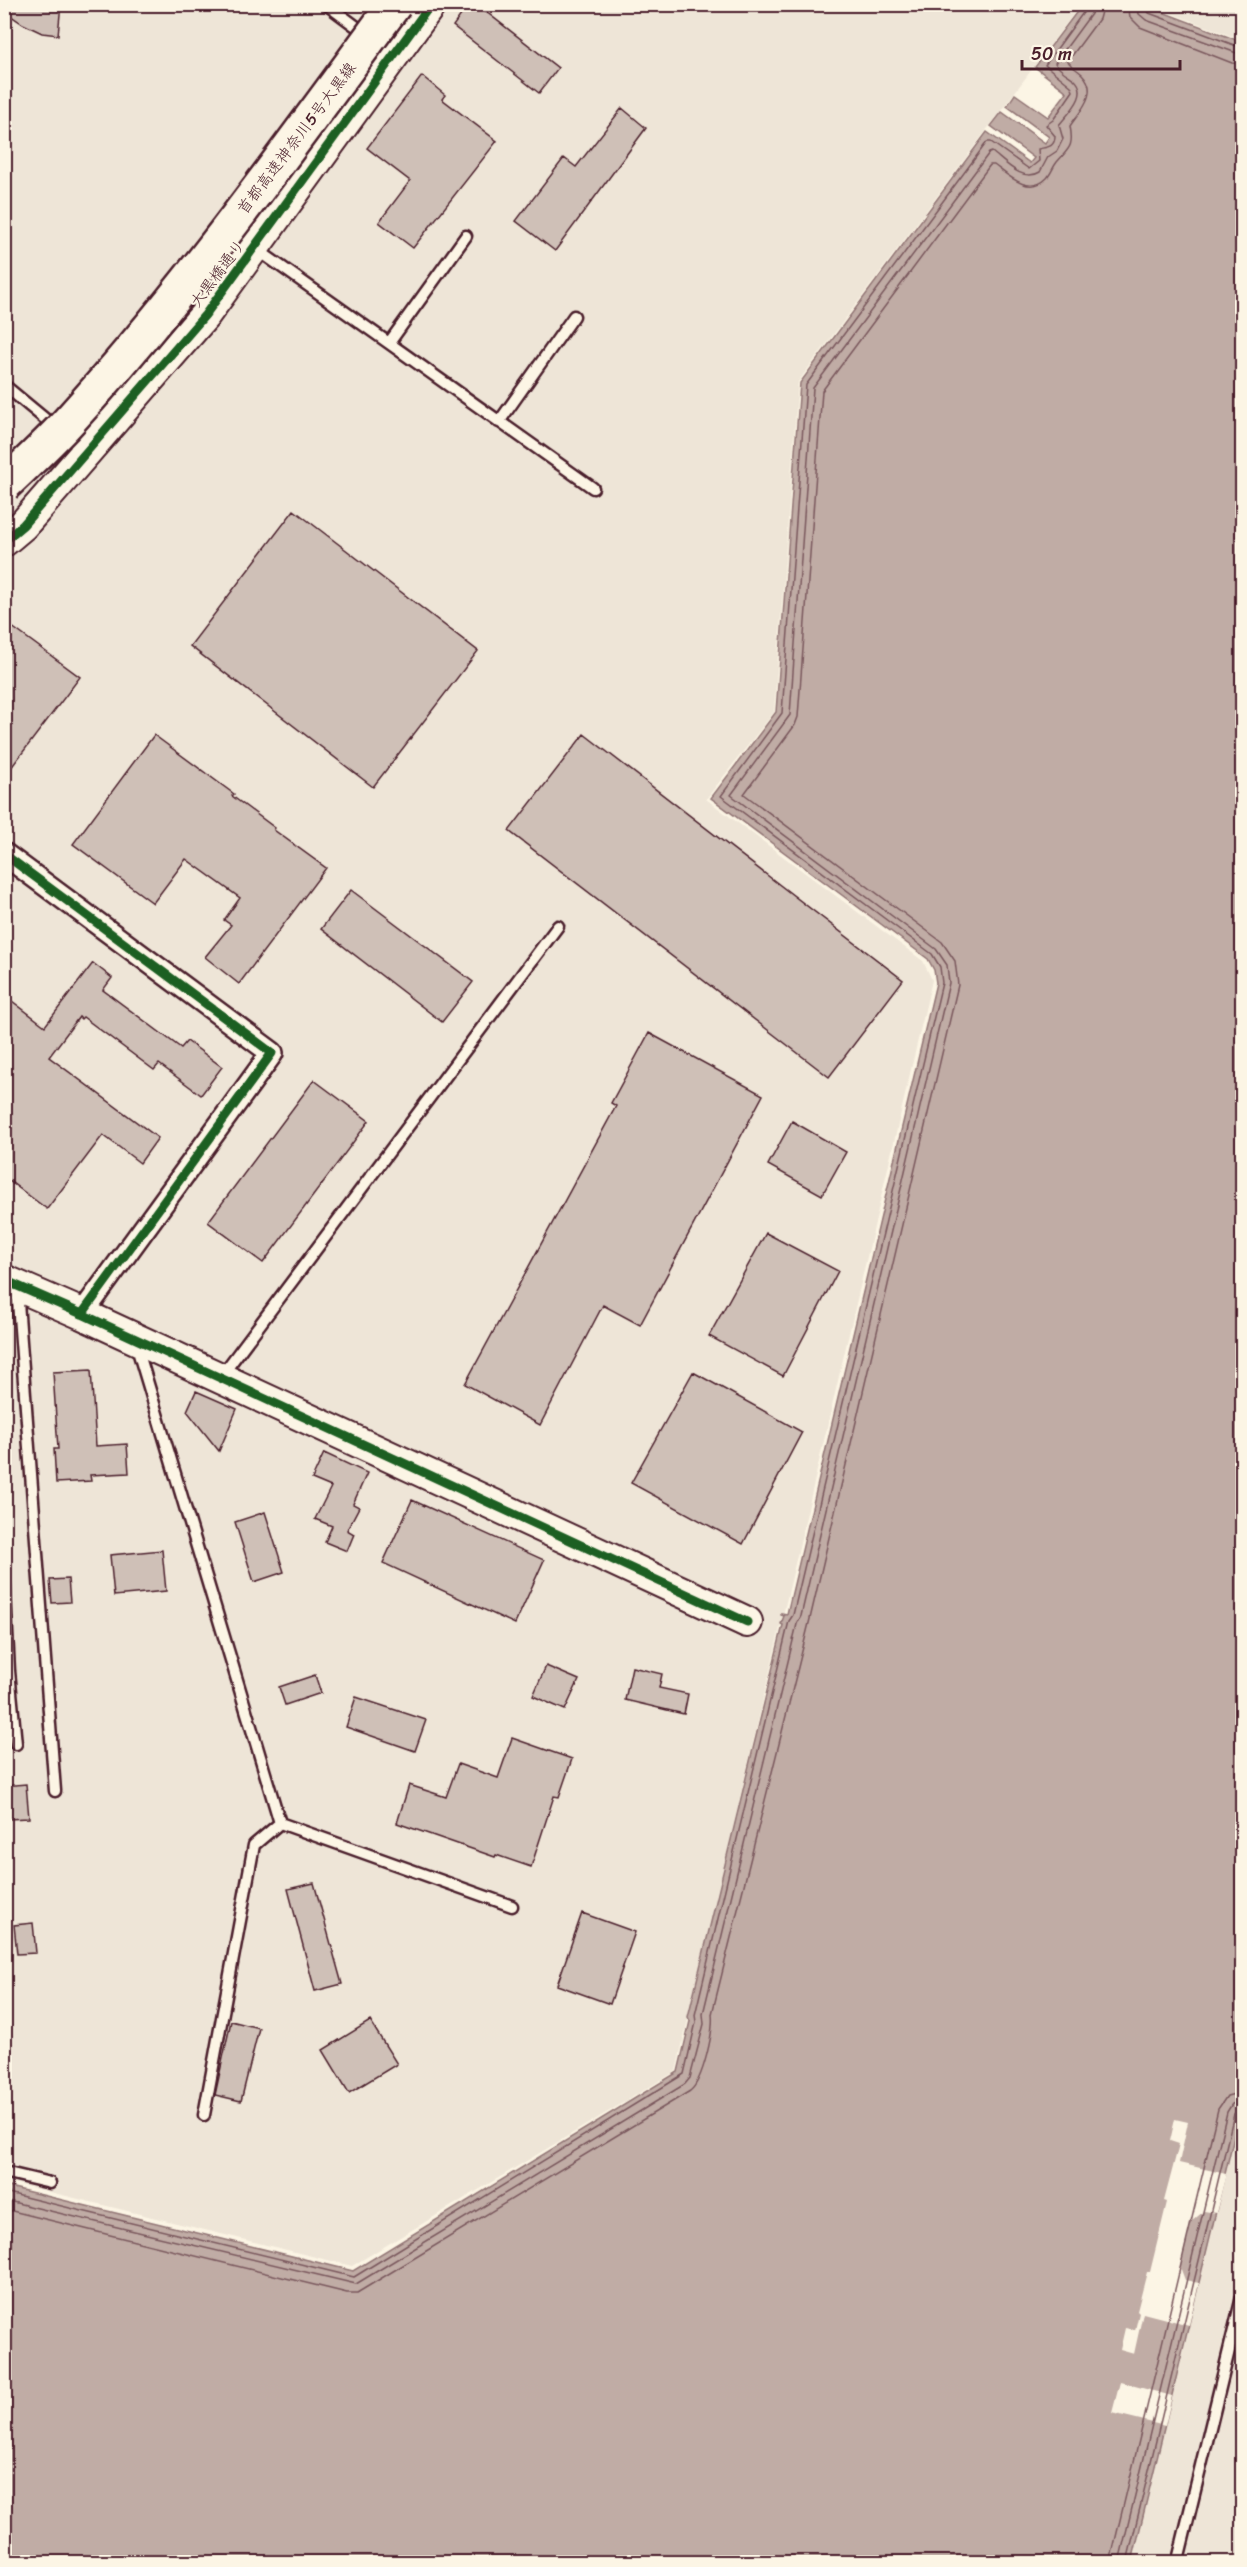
<svg xmlns="http://www.w3.org/2000/svg" width="1247" height="2567" viewBox="0 0 1247 2567" font-family="Sriracha,'Klee One',sans-serif">
  <style>
    .built { fill: #eee5d7 }
    .water { fill: #c0aca5; stroke: #917474; stroke-width: 1.5 }
    .pier { fill: #fcf5e5 }
    .lines { fill: none; stroke-linecap: round; stroke-linejoin: round }
    .shore { stroke: #79575c; stroke-width: 1.5 }
    .building { fill: #cfc0b7; stroke: #4a1f2b; stroke-width: 1.5 }
    .lane-casing { stroke: #4a1f2b; stroke-width: 15 }
    .street-casing { stroke: #4a1f2b; stroke-width: 26 }
    .secondary-casing { stroke: #4a1f2b; stroke-width: 34 }
    .lane { stroke: #fcf5e5; stroke-width: 10 }
    .street { stroke: #fcf5e5; stroke-width: 21 }
    .secondary { stroke: #fcf5e5; stroke-width: 30 }
    .highway-bridge-casing { stroke: #4a1f2b; stroke-width: 38; stroke-linecap: butt }
    .highway-bridge { stroke: #fcf5e5; stroke-width: 33 }
    .cycleway-casing { stroke: #fcf5e5; stroke-width: 13 }
    .cycleway { stroke: #1b5e20; stroke-width: 9 }
    .labels { text-anchor: middle; stroke-width: 4.5; stroke-linejoin: round; paint-order: stroke }
    .street-label { font-size: 16px; fill: #4a1f2b; stroke: #fcf5e5 }
  </style>
  <rect width="100%" height="100%" fill="#fcf5e5"/>
  <filter id="ink" filterUnits="userSpaceOnUse"><feTurbulence type="fractalNoise" baseFrequency=".0167" numOctaves="2"/><feDisplacementMap in="SourceGraphic" scale="12" xChannelSelector="R" yChannelSelector="G"/><feConvolveMatrix kernelMatrix="1 2 1 2 8 2 1 2 1" color-interpolation-filters="sRGB"/></filter>
  <g filter="url(#ink)">
    <path class="built" d="M5,5h1075l-282,377 -24,330 -68,87 217,162 9,19 -256,1091 -324,195 -347,-85z
      M1150,5h92v35z
      M1242,2103v459h-110l57,-237z"/>
    <path class="water" d="M1082,5h62l98,37v2061l-110,459h-1127v-376l348,85 325,-199 12,-51 -2,-4 95,-392 -2,-1 3,-8 -3,-1v-2l6,1 149,-631 -2,-13 -6,-11 -217,-161 65,-86 24,-329 187,-251 43,31 4,-5 -43,-32 11,-14 43,31 4,-6 -42,-31 8,-12 33,23 19,-25 -32,-25z"/>
    <path class="pier" d="M1175,2119l13,3 -9,41 47,11 -10,39 -12,-2 -13,11 -11,45 5,13 14,3 -10,42 -46,-12 -9,41 -14,-4 5,-22 10,2 4,-17 -2,-2 10,-39h3l17,-70 -3,-1 15,-57 -9,-3z
      M1120,2382l52,14 -7,30 -53,-13z"/>
    <g class="lines">
      <path class="shore" d="M1128,4l2,13 10,10 92,36 10,1
        M1137,4l2,10 7,6 96,35
        M1144,4l5,9 93,35
        M4,2192l350,85 330,-203 12,-52 -1,-7 94,-394 4,-6 149,-632 -2,-16 -8,-13 -211,-158 61,-83 24,-328 181,-243h4l38,27 10,-8 -1,-12c8,-2 17,-1 17,-13l-9,-11 7,-5 20,-29 -2,-5 -26,-21 40,-55 1,-6
        M4,2200l352,84 329,-200 5,-6 14,-54 -1,-10 94,-390 4,-8 148,-633 -2,-18 -11,-16 -205,-154 59,-80 23,-327 176,-235 3,-1c13,10 31,31 48,20l8,-15 9,-6 6,-12 -4,-14c9,-12 32,-31 15,-46 -7,-5 -15,-9 -19,-16l36,-49 3,-10
        M4,2209l343,84h10l333,-202c13,-10 24,-60 22,-77l98,-395 148,-634 -3,-24 -13,-19 -198,-148 51,-69 3,-8 24,-326 168,-226h4c15,11 35,31 53,13 4,-4 6,-11 10,-16 12,-14 17,-15 13,-36 10,-15 30,-34 12,-52 -5,-5 -11,-7 -14,-13l31,-42 4,-15
        M1110,2562l108,-453 9,-13 15,-4
        M1119,2562l108,-450 5,-8 10,-3
        M1127,2562l107,-448 3,-4 5,-1"/>
    </g>
    <path class="building" d="M4,4h57l-3,31 -16,-2 -19,-9 -19,-13z
      M469,4h7l82,64 -19,25 -86,-67z
      M422,76l23,19 -3,4 55,42 -84,107 -34,-26 31,-41 -43,-33z
      M622,108l24,20 -91,123 -39,-30 48,-63 12,9z
      M294,510l184,141 -105,136 -183,-141z
      M4,621l76,56 -76,100z
      M584,734l319,246 -74,97 -320,-246z
      M154,735l80,59 -2,2 43,32 -1,2 52,38 -87,116 -34,-27 26,-32 -7,-5 16,-22 -54,-39 -33,44 -80,-59z
      M351,890l122,92 -31,40 -121,-93z
      M93,963l19,15 -9,12 78,58 6,-7 35,26 -21,28 -42,-31 -5,6 -71,-53 -2,2 -2,-2 -30,40 109,81 -18,25 -37,-28 -56,74 -43,-32v-182l41,31z
      M649,1033l114,62 -123,230 -37,-20 -63,120 -75,-41 151,-278 -5,-3z
      M314,1080l55,41 -106,142 -55,-41z
      M792,1121l54,31 -24,43 -54,-30z
      M766,1233l72,38 -55,105 -74,-40z
      M91,1370l5,76 31,-2 2,29 -39,2 1,6 -35,2 -2,-34h4l-5,-77z
      M693,1372l109,60 -59,112 -112,-61z
      M196,1391l41,18 -18,42 -32,-40z
      M324,1453l43,20 -14,31 6,3 -12,23 7,4 -7,17 -22,-9 7,-16 -17,-7 16,-32 -19,-8z
      M412,1500l132,60 -29,64 -132,-61z
      M265,1512l19,60 -30,10 -19,-60z
      M162,1550l4,41 -52,5 -4,-41z
      M68,1579l2,23 -18,1 -2,-23z
      M546,1666l33,14 -14,30 -32,-14z
      M632,1667l30,7 -3,14 29,6 -4,20 -59,-14z
      M315,1675l6,18 -36,12 -6,-18z
      M356,1697l70,23 -11,31 -69,-24z
      M512,1738l60,21 -13,38 -5,-1 -23,71 -35,-12 -1,2 -98,-34 12,-38 37,12 12,-33 40,14z
      M26,1784l3,34 -22,1 -3,-33z
      M314,1883l28,101 -27,7 -27,-102z
      M582,1913l53,19 -25,72 -53,-19z
      M33,1923l3,30 -19,1 -3,-29z
      M231,2021l28,7 -18,73 -26,-6z
      M370,2021l27,43 -48,29 -26,-43z"/>
    <g class="lines">
      <defs>
        <path id="lane" d="M326,4l43,32
          M255,248l338,240
          M389,343l77,-107
          M4,385l81,67
          M499,422l75,-106
          M17,1289l38,502
          M136,1344l144,479 -26,22 -50,270
          M222,1375l336,-449
          M4,1571l5,100 7,73
          M280,1823l232,83
          M4,2172l46,11
          M1180,2562l-1,-6 63,-259"/>
        <path id="street" d="M4,854l268,199 -190,261"/>
        <path id="secondary" d="M4,541l19,-16 182,-210 226,-311
          M4,1280l78,34 665,308"/>
      </defs>
      <use href="#lane" class="lane-casing"/>
      <use href="#street" class="street-casing"/>
      <use href="#secondary" class="secondary-casing"/>
      <use href="#lane" class="lane"/>
      <use href="#street" class="street"/>
      <use href="#secondary" class="secondary"/>
      <defs>
        <path id="highway-bridge" d="M4,485c22,-21 45,-42 65,-64 119,-131 221,-275 326,-417"/>
      </defs>
      <use href="#highway-bridge" class="highway-bridge-casing"/>
      <use href="#highway-bridge" class="highway-bridge"/>
      <defs>
        <path id="cycleway" d="M4,541l19,-16 182,-210 226,-311
          M4,854l268,199 -190,261
          M4,1280l78,34 665,308"/>
      </defs>
      <use href="#cycleway" class="cycleway-casing"/>
      <use href="#cycleway" class="cycleway"/>
    </g>
  </g>
  <g class="labels">
    <g class="street-label">
      <text transform="translate(296 138) rotate(-53)" y="6">首都高速神奈川5号大黒線</text>
      <text transform="translate(217 273) rotate(-53)" y="6">大黒橋通り</text>
    </g>
  </g>
  <rect width="1247" height="2567" fill="none" stroke="#fcf5e5" stroke-width="24"/>
  <rect x="12" y="12" width="1223" height="2543" fill="none" stroke="#4a1f2b" stroke-width="2" filter="url(#ink)"/>
  <path d="M1022 60v9h158v-9" fill="none" stroke="#4a1f2b" stroke-width="3"/>
  <text x="1031" y="60" font-size="18" fill="#4a1f2b" stroke="#fcf5e5" stroke-width="4.5" paint-order="stroke">50 m</text>
</svg>
